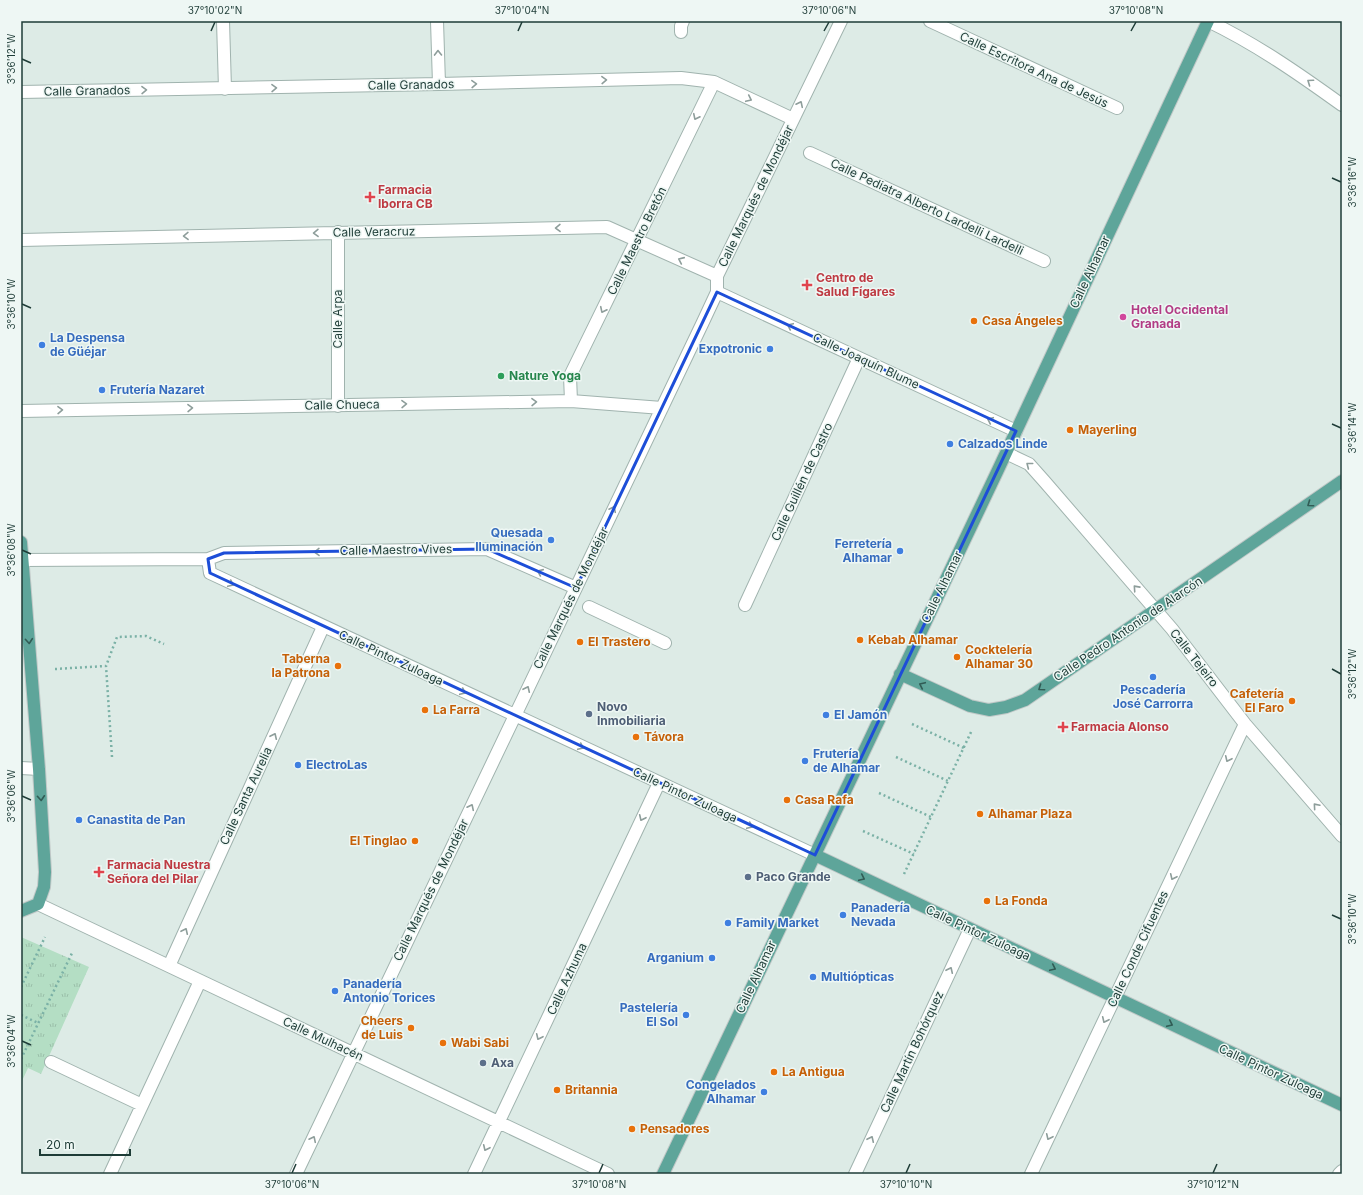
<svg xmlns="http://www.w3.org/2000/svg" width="1363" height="1195" viewBox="0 0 1363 1195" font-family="Inter,sans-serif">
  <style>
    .park { fill: url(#park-tufts) }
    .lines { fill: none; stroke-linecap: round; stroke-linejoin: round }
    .minor-casing { stroke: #a0b3ae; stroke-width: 14 }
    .major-casing { stroke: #c0c8c7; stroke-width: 14 }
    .path { stroke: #7bb1a6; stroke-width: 2.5; stroke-dasharray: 2 3; stroke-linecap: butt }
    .minor { stroke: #fff; stroke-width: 12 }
    .major { stroke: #5ea59a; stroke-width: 12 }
    .oneway { stroke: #8e9e9b }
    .oneway2 { stroke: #315c55 }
    .marked { fill: none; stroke: #1d4ed8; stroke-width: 3; stroke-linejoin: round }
    .ticks { fill: none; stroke: #1e3c37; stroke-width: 1.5 }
    .health-dot { fill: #e0444e; stroke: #eef7f4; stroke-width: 1.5 }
    .hotel-dot { fill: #d1479c; stroke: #eef7f4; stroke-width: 1.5 }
    .food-dot { fill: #e8710a; stroke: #eef7f4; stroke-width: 1.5 }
    .shop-dot { fill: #3f7fe0; stroke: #eef7f4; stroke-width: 1.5 }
    .leisure-dot { fill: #2e9e5b; stroke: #eef7f4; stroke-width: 1.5 }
    .service-dot { fill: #5c6f8a; stroke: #eef7f4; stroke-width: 1.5 }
    .labels { text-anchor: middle; stroke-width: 3; stroke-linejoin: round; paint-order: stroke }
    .street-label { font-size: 12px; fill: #1e3c37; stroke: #eef7f4 }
    .health-label { font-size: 12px; font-weight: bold; fill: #be3a42; stroke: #eef7f4; text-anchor: start }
    .hotel-label { font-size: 12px; font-weight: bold; fill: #b23c85; stroke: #eef7f4; text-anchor: start }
    .food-label { font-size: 12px; font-weight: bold; fill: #c56008; stroke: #eef7f4; text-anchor: start }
    .shop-label { font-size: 12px; font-weight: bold; fill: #366cbe; stroke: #eef7f4; text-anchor: start }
    .leisure-label { font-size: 12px; font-weight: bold; fill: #27864d; stroke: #eef7f4; text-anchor: start }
    .service-label { font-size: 12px; font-weight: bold; fill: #4e5e75; stroke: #eef7f4; text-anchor: start }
    .neatline { fill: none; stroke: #1e3c37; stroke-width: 1.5 }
    .ticks-label { font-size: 10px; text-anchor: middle; fill: #1e3c37 }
  </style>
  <defs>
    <pattern id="park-tufts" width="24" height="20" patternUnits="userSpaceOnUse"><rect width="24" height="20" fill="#b4dec4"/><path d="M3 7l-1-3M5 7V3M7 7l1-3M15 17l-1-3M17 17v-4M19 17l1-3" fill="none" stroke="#9abfa9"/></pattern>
  </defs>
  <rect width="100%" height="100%" fill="#ddebe6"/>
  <path class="park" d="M21,937l68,30 -48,107 -13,-6 -7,15z"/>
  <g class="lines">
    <defs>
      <path id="minor" d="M223,21l2,68
        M437,21l2,63
        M930,21l187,87
        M1208,21c48,23 91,53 134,84
        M681,32v-6l2,-5
        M21,92l418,-8 242,-6 33,4 79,37
        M810,153l234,108
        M338,232v174
        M21,240l586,-13 110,49
        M717,292l299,139
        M571,401l-1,-25 144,-294
        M21,411l550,-10 91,7
        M1006,453l23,11 16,18 127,147 73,95 97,112
        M208,559l2,14 605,282
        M21,560l187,-1 16,-6 263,-4 89,39
        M745,605l114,-247
        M589,607l76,36
        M21,768l18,1
        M38,904l570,270
        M169,966l154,-339
        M51,1062l91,43
        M110,1174l90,-193
        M296,1174l407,-852 14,-30v-16l124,-255
        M474,1174l185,-391
        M855,1174l115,-245
        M1031,1174l214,-450
        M1339,1174l3,-3"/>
      <path id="major" d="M21,542l18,227 6,103 -1,15 -6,17 -17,7
        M900,674l70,32 19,4 17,-3 19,-7 317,-219
        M815,855l527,250
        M663,1174l334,-702 211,-451"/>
    </defs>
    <use href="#minor" class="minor-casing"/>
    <use href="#major" class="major-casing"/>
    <path class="path" d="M55,669l51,-3
      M912,724l52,24
      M112,757l-6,-91 11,-29 29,-1 18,8
      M896,757l52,24
      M879,793l52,24
      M863,831l51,23
      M904,874l68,-144
      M21,987l24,-50
      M21,1015l17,8
      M21,1059l52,-108"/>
    <use href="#minor" class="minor"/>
    <use href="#major" class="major"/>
  </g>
  <defs><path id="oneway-chevron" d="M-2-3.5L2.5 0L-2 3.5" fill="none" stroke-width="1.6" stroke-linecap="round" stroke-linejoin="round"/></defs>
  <g class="oneway">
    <use href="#oneway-chevron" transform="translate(438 53) rotate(-91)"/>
    <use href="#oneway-chevron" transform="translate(604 80) rotate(-2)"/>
    <use href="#oneway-chevron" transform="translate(1310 82) rotate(-145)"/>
    <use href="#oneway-chevron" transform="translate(474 84) rotate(-2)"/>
    <use href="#oneway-chevron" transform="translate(274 88) rotate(-1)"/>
    <use href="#oneway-chevron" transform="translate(144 90) rotate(-1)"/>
    <use href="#oneway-chevron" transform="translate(749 99) rotate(25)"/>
    <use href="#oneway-chevron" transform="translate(800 104) rotate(-64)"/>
    <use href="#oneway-chevron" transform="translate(696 117) rotate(116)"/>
    <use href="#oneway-chevron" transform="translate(558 228) rotate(179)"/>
    <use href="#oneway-chevron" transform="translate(316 233) rotate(179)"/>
    <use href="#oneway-chevron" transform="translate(186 236) rotate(179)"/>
    <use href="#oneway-chevron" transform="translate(681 260) rotate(-156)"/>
    <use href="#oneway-chevron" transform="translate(603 310) rotate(116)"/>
    <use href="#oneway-chevron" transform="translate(790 326) rotate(-155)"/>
    <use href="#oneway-chevron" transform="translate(534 402) rotate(-1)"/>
    <use href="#oneway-chevron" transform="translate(404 404) rotate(-1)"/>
    <use href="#oneway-chevron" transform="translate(190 408) rotate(-1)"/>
    <use href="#oneway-chevron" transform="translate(60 410) rotate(-1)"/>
    <use href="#oneway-chevron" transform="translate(990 420) rotate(-155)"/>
    <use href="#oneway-chevron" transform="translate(1029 465) rotate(-142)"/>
    <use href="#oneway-chevron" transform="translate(613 509) rotate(-64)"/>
    <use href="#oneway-chevron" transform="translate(317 552) rotate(179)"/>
    <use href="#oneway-chevron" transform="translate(540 572) rotate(-156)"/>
    <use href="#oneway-chevron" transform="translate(231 584) rotate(25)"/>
    <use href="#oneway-chevron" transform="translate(1136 588) rotate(-132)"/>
    <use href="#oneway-chevron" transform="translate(527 689) rotate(-65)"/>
    <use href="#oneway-chevron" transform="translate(463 692) rotate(25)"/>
    <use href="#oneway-chevron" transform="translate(274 736) rotate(-65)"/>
    <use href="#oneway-chevron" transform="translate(581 747) rotate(25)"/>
    <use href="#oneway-chevron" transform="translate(1228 759) rotate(115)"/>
    <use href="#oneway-chevron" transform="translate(1316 806) rotate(-131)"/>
    <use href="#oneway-chevron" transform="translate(471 807) rotate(-64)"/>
    <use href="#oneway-chevron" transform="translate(642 818) rotate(115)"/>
    <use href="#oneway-chevron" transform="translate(750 826) rotate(25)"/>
    <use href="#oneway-chevron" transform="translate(1173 877) rotate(115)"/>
    <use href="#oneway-chevron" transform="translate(185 931) rotate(-65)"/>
    <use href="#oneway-chevron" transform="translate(950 970) rotate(-65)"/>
    <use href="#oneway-chevron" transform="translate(1105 1020) rotate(115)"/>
    <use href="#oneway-chevron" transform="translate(539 1037) rotate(115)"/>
    <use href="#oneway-chevron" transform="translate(1049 1137) rotate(115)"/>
    <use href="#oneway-chevron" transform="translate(313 1139) rotate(-64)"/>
    <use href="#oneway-chevron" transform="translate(871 1139) rotate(-65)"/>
    <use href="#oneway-chevron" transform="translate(486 1148) rotate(115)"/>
  </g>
  <g class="oneway2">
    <use href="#oneway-chevron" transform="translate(1310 504) rotate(145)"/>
    <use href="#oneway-chevron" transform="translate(29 641) rotate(85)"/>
    <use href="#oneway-chevron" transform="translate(922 685) rotate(-155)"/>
    <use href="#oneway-chevron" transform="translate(1041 688) rotate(145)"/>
    <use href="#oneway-chevron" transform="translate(41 798) rotate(86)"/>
    <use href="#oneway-chevron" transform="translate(862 878) rotate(25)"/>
    <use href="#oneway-chevron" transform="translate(1053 968) rotate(25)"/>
    <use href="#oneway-chevron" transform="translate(1170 1024) rotate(25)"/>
  </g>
  <path class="marked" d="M717,292l299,139 -201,424 -605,-282 -2,-14 16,-6 263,-4 89,39z"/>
  <path class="ticks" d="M211,31l4,-9M518,31l4,-9M824,31l5,-9M1131,31l5,-9M22,59l9,4M1332,178l9,4M22,304l9,4M1332,424l9,4M22,550l9,4M1332,669l9,5M22,796l9,4M1332,915l9,4M22,1041l9,4M292,1173l4,-9M599,1173l4,-9M906,1173l4,-9M1213,1173l4,-9"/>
  <g class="health-dot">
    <path d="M368 191h4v4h4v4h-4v4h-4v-4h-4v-4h4z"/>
    <path d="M805 279h4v4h4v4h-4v4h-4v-4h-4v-4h4z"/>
    <path d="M1061 721h4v4h4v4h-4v4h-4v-4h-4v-4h4z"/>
    <path d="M97 866h4v4h4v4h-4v4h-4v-4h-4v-4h4z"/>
  </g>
  <circle class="hotel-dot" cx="1123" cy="317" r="4"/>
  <g class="food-dot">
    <circle cx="974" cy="321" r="4"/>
    <circle cx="1070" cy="430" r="4"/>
    <circle cx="860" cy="640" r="4"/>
    <circle cx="580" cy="642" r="4"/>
    <circle cx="957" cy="657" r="4"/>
    <circle cx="338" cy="666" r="4"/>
    <circle cx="1292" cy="701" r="4"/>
    <circle cx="425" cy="710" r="4"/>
    <circle cx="636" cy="737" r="4"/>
    <circle cx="787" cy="800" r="4"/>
    <circle cx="980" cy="814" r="4"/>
    <circle cx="415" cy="841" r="4"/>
    <circle cx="987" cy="901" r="4"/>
    <circle cx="411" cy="1028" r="4"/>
    <circle cx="443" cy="1043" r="4"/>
    <circle cx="774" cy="1072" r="4"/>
    <circle cx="557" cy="1090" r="4"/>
    <circle cx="632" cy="1129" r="4"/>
  </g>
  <g class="shop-dot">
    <circle cx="42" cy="345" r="4"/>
    <circle cx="770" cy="349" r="4"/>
    <circle cx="102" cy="390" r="4"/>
    <circle cx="950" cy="444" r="4"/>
    <circle cx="551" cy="540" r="4"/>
    <circle cx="900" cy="551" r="4"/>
    <circle cx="1153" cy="677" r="4"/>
    <circle cx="826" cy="715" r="4"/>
    <circle cx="805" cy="761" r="4"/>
    <circle cx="298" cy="765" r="4"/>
    <circle cx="79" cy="820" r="4"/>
    <circle cx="843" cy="915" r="4"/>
    <circle cx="728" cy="923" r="4"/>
    <circle cx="712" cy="958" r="4"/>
    <circle cx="813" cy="977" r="4"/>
    <circle cx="335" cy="991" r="4"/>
    <circle cx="686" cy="1015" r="4"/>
    <circle cx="764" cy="1092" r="4"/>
  </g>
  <circle class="leisure-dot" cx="501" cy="376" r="4"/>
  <g class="service-dot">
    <circle cx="589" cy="714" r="4"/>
    <circle cx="748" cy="877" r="4"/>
    <circle cx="483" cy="1063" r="4"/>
  </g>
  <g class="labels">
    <g class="street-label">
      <text transform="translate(1034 70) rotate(25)" y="4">Calle Escritora Ana de Jesús</text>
      <text transform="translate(411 85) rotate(-1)" y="4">Calle Granados</text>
      <text transform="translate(87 91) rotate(-1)" y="4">Calle Granados</text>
      <text transform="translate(756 196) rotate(-64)" y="4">Calle Marqués de Mondéjar</text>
      <text transform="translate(927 207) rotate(25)" y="4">Calle Pediatra Alberto Lardelli Lardelli</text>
      <text transform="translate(374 232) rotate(-1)" y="4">Calle Veracruz</text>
      <text transform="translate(637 241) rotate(-64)" y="4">Calle Maestro Bretón</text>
      <text transform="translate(1090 272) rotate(-65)" y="4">Calle Alhamar</text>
      <text transform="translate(338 319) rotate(-90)" y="4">Calle Arpa</text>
      <text transform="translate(866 361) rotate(25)" y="4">Calle Joaquín Blume</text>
      <text transform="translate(342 405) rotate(-1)" y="4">Calle Chueca</text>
      <text transform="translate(802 482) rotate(-65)" y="4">Calle Guillén de Castro</text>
      <text transform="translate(396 550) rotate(-1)" y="4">Calle Maestro Vives</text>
      <text transform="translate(942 587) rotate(-64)" y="4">Calle Alhamar</text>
      <text transform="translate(571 598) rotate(-64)" y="4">Calle Marqués de Mondéjar</text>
      <text transform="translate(1128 629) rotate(-34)" y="4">Calle Pedro Antonio de Alarcón</text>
      <text transform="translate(391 658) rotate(25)" y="4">Calle Pintor Zuloaga</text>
      <text transform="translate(1194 658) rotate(52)" y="4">Calle Tejeiro</text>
      <text transform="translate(685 795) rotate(25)" y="4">Calle Pintor Zuloaga</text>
      <text transform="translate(246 796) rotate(-65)" y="4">Calle Santa Aurelia</text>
      <text transform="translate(431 890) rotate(-64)" y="4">Calle Marqués de Mondéjar</text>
      <text transform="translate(978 933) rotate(25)" y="4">Calle Pintor Zuloaga</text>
      <text transform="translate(1138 949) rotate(-65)" y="4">Calle Conde Cifuentes</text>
      <text transform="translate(756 977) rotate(-65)" y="4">Calle Alhamar</text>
      <text transform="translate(567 979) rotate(-65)" y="4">Calle Azhuma</text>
      <text transform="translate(323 1039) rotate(25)" y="4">Calle Mulhacén</text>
      <text transform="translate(912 1052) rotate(-65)" y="4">Calle Martín Bohórquez</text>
      <text transform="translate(1271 1072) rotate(25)" y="4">Calle Pintor Zuloaga</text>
    </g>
    <g class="health-label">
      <text x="378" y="194">Farmacia<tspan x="378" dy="14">Iborra CB</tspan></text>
      <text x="816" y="282">Centro de<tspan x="816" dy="14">Salud Fígares</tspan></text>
      <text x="1071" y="731">Farmacia Alonso</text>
      <text x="107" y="869">Farmacia Nuestra<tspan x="107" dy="14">Señora del Pilar</tspan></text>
    </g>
    <g class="hotel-label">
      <text x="1131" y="314">Hotel Occidental<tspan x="1131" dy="14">Granada</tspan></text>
    </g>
    <g class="food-label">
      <text x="982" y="325">Casa Ángeles</text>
      <text x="1078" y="434">Mayerling</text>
      <text x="868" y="644">Kebab Alhamar</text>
      <text x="588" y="646">El Trastero</text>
      <text x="965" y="654">Cocktelería<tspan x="965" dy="14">Alhamar 30</tspan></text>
      <text x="330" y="663" text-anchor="end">Taberna<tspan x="330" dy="14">la Patrona</tspan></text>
      <text x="1284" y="698" text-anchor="end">Cafetería<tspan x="1284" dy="14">El Faro</tspan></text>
      <text x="433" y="714">La Farra</text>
      <text x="644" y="741">Távora</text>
      <text x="795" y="804">Casa Rafa</text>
      <text x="988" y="818">Alhamar Plaza</text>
      <text x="407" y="845" text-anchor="end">El Tinglao</text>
      <text x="995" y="905">La Fonda</text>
      <text x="403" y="1025" text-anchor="end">Cheers<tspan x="403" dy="14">de Luis</tspan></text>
      <text x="451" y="1047">Wabi Sabi</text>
      <text x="782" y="1076">La Antigua</text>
      <text x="565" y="1094">Britannia</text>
      <text x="640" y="1133">Pensadores</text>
    </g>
    <g class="shop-label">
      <text x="50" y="342">La Despensa<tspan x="50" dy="14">de Güéjar</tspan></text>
      <text x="762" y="353" text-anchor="end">Expotronic</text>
      <text x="110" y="394">Frutería Nazaret</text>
      <text x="958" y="448">Calzados Linde</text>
      <text x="543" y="537" text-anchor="end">Quesada<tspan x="543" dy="14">Iluminación</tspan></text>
      <text x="892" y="548" text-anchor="end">Ferretería<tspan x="892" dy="14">Alhamar</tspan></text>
      <text x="1153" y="694" text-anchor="middle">Pescadería<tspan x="1153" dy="14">José Carrorra</tspan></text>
      <text x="834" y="719">El Jamón</text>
      <text x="813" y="758">Frutería<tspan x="813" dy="14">de Alhamar</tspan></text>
      <text x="306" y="769">ElectroLas</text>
      <text x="87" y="824">Canastita de Pan</text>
      <text x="851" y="912">Panadería<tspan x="851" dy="14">Nevada</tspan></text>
      <text x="736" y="927">Family Market</text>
      <text x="704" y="962" text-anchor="end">Arganium</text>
      <text x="821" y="981">Multiópticas</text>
      <text x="343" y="988">Panadería<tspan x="343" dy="14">Antonio Torices</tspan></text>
      <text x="678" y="1012" text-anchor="end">Pastelería<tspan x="678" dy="14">El Sol</tspan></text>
      <text x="756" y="1089" text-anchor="end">Congelados<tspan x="756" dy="14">Alhamar</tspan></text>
    </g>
    <g class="leisure-label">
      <text x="509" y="380">Nature Yoga</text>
    </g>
    <g class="service-label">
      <text x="597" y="711">Novo<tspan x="597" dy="14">Inmobiliaria</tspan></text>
      <text x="756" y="881">Paco Grande</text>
      <text x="491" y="1067">Axa</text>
    </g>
  </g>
  <rect width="1363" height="1195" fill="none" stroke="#eef7f4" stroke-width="44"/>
  <path d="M40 1149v6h90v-6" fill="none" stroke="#1e3c37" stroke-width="2"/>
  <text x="46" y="1149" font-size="12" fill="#1e3c37" stroke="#eef7f4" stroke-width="3" paint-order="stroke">20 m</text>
  <rect x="22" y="22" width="1319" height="1151" class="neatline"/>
  <g class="ticks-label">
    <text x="215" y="14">37°10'02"N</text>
    <text x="522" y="14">37°10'04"N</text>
    <text x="829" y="14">37°10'06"N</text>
    <text x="1136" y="14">37°10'08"N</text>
    <text transform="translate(11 59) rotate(-90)" y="4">3°36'12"W</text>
    <text transform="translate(1352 182) rotate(-90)" y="4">3°36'16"W</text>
    <text transform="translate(11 304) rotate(-90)" y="4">3°36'10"W</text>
    <text transform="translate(1352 428) rotate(-90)" y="4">3°36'14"W</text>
    <text transform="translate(11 550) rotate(-90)" y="4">3°36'08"W</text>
    <text transform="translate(1352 674) rotate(-90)" y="4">3°36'12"W</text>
    <text transform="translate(11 796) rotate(-90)" y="4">3°36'06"W</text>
    <text transform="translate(1352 919) rotate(-90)" y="4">3°36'10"W</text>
    <text transform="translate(11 1041) rotate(-90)" y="4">3°36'04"W</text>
    <text x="292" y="1188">37°10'06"N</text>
    <text x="599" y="1188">37°10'08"N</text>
    <text x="906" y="1188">37°10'10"N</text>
    <text x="1213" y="1188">37°10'12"N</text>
  </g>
</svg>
